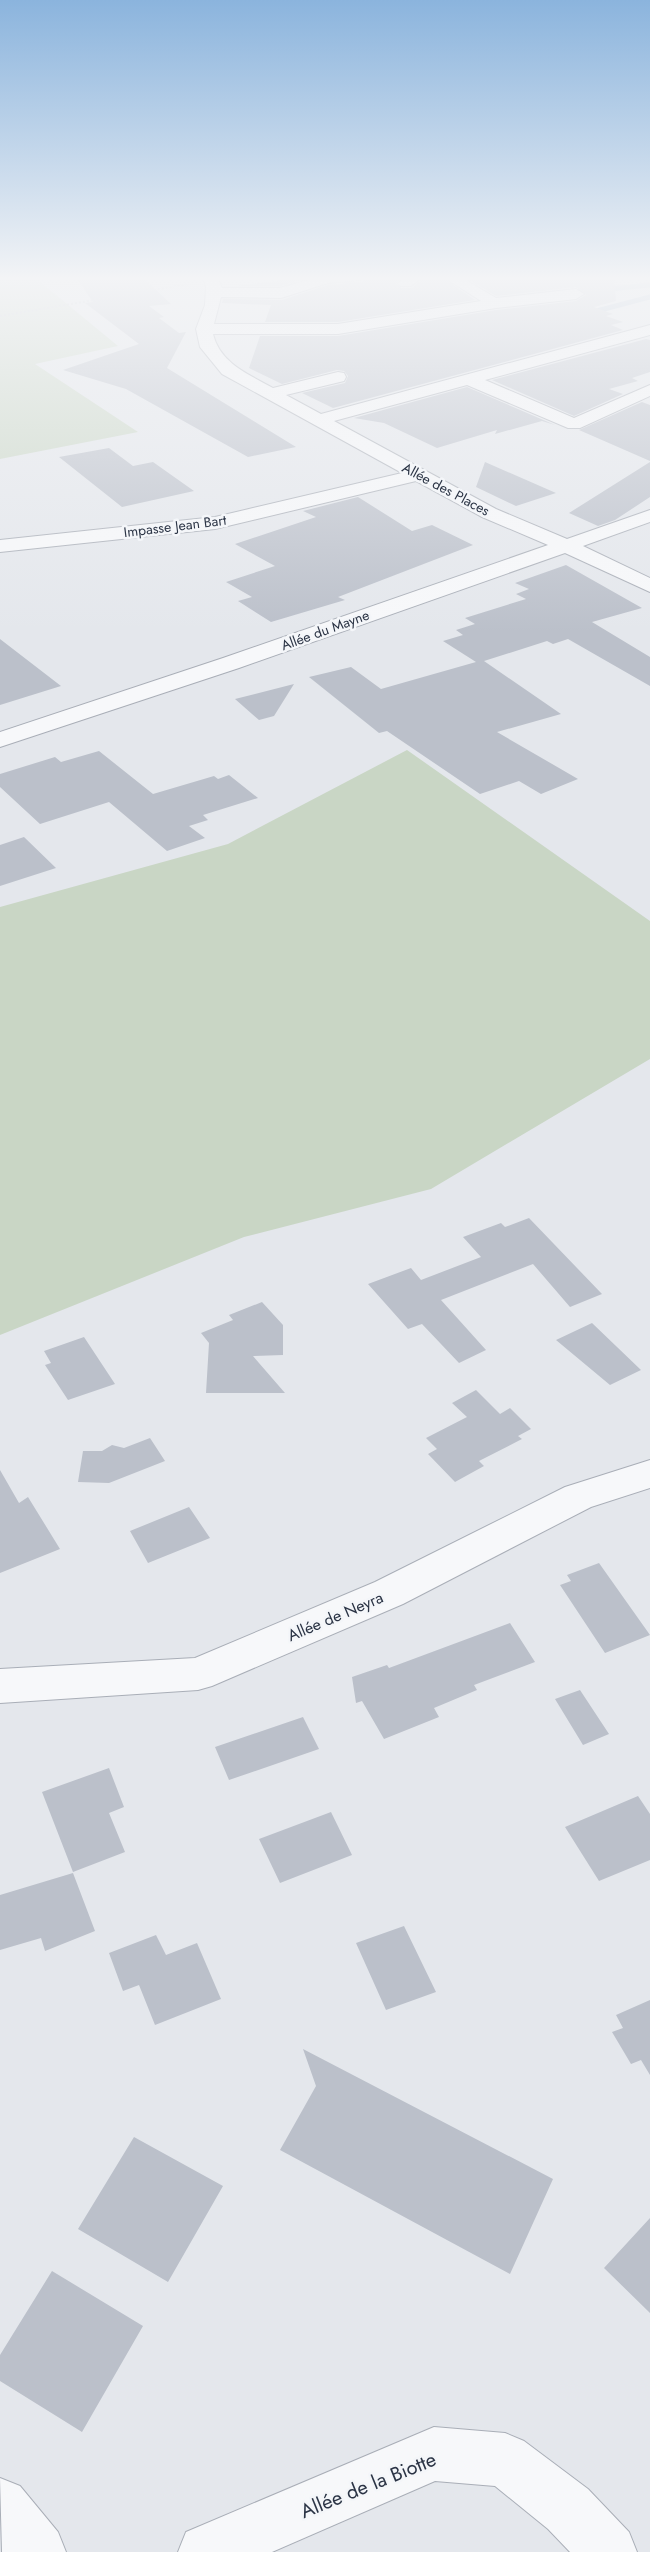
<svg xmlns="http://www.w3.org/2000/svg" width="650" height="2552" viewBox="0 0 650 2552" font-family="Jost,sans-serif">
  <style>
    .green { fill: #c9d6c5 }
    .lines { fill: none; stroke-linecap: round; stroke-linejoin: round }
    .stream { stroke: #9fb4cc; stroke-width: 5 }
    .building { fill: #bbc0ca }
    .minor-casing { stroke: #a9aeb7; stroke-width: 2 }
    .path { stroke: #c2c5cb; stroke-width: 2; stroke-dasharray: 2 2; stroke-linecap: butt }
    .minor { fill: #f7f8fa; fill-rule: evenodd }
    .labels { text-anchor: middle; stroke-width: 5; stroke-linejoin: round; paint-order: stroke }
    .far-street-label { font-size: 14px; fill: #2b3445; stroke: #f4f6f9 }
    .street-label { font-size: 16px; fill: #2b3445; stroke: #f4f6f9 }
    .near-street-label { font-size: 20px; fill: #2b3445; stroke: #f4f6f9 }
  </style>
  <rect width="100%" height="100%" fill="#e4e7ec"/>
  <path class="green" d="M0,276h33l85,70 -83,18 103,68 -138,27z
    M407,750l243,171v138l-219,130 -187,48 -244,98v-428l228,-63z"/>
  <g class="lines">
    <path class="stream" d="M567,293l83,-8
      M589,313l61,-16"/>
  </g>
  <path class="building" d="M75,276h66l30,28 -22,2 15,11 -5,1 20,15 7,-1 -19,36 129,79 -48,10 -122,-68 -63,-19 76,-26 -54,-41 8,-1z
    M315,276l-35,10h-43z
    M370,276h34l-8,7 5,5h11l14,-12h14l35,24 -137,22h-73l6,-17 -49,-2 1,-4 59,1 46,-15 33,-3z
    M463,276h151l2,25 -22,6 19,7 -7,2 17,6 -12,3 12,5 -290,78 -31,-15 43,-10 3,-7 -4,-5 -7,-1 -55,14 -33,-16 11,-32h78l158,-26 80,-9 10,-6 -10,-8 -80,9z
    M646,339l4,1v32l-18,6 6,3 -29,8 14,5 -49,22 -82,-36z
    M467,387l88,38 -13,-4 -47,13 2,-4 -60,18 -53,-25 -30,-5z
    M642,402l8,3v56l-71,-31z
    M109,448l24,18 20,-4 41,29 -72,16 -63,-50z
    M485,462l71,31 -40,13 -40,-19z
    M650,462v35l-35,23 -17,6 -29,-13z
    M358,497l54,34 20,-6 41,20 -135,52 7,3 -74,22 -33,-21 14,-4 -26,-15 49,-16 -40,-22 81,-27 -13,-6z
    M566,565l76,43 -50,14 58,35v29l-82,-47 -15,5 -6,-3 -63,20 77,53 -64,18 81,47 -37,15 -22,-13 -39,13 -93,-63 -8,2 -70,-56 42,-10 30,22 95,-27 -33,-21 20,-6 -7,-5 19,-6 -10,-6 61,-19 -10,-5 13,-5 -14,-6z
    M0,639l61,47 -61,19z
    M294,684l-20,32 -15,4 -24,-21z
    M99,751l54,43 61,-18 4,3 11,-4 29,23 -55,17 5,5 -19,6 16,12 -38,13 -58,-49 -69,22 -40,-37v-13l55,-17 6,5z
    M24,837l32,31 -56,18v-41z
    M529,1218l73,76 -32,13 -37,-43 -92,36 45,50 -27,13 -37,-39 -14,5 -40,-45 43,-16 10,12 60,-23 -18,-20 38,-14 4,4z
    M262,1302l21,23v30l-30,1 32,37h-79l3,-50 -8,-10 32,-13 -4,-5z
    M592,1323l49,47 -31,15 -54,-45z
    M84,1337l31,47 -47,16 -23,-35 6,-2 -7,-12z
    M476,1390l24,24 10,-6 21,21 -13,7 4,3 -43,22 5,5 -29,16 -27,-28 9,-5 -11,-11 41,-21 -15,-14z
    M150,1438l15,23 -56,22 -31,-1 5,-31h19l10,-6 12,3z
    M0,1470l19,33 9,-6 32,52 -60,24z
    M189,1507l21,31 -62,25 -18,-32z
    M599,1563l51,72 -45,18 -45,-68 11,-4 -4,-6z
    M510,1623l25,39 -61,23 3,5 -43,18 5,9 -55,22 -22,-38 -6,2 -4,-26 35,-12 2,3z
    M580,1690l29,44 -26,11 -28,-46z
    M303,1717l16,32 -90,31 -14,-33z
    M109,1768l15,39 -15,6 16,39 -52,20 -31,-80z
    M638,1796l12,18v46l-51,21 -34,-54z
    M331,1812l21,43 -72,28 -21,-44z
    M73,1873l22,58 -50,20 -4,-13 -41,12v-55z
    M404,1926l32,66 -50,18 -30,-67z
    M156,1935l10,20 31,-12 24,56 -66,26 -16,-40 -16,6 -14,-38z
    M650,2000v75l-9,-15 -10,4 -19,-32 11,-4 -7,-13z
    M303,2049l250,130 -43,95 -230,-124 36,-64z
    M134,2137l89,49 -55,96 -90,-53z
    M650,2218v95l-46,-45z
    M52,2271l91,55 -61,106 -82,-51v-26z"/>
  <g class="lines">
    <defs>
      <path id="minor" d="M203,276h14l5,12h58l43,-12h45l-7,4 -33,3 -47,15 -60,-1 -7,27h124l143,-23 -39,-25h17l37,22 80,-9 8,5 -8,5 -80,9 -158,26h-125c7,29 35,40 60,54l65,-16 6,1 2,4 -2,4 -58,14 35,19 329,-89v10l-165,45 89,38 76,-33v11l-70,32h-12l-101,-43 -133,36 162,88 71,30 83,-29v12l-67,24 67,32v14l-85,-39 -326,115 -239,79v-15l223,-74 325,-113 -66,-28 -66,-36 -201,48 -215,23v-12l215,-23 187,-44 -180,-99 -22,-27 -4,-18 9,-24 1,-18z
        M407,276h17l-13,10h-10l-3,-3z
        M650,1460v28l-59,19 -188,97 -191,82 -14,4 -198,13v-34l195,-11 180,-76 190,-95z
        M434,2427l71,6 19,8 64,48 41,43 8,20h-67l-22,-23 -53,-43 -60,-5 -163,71h-94l8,-20z
        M0,2478l20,8 38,46 8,20h-64z"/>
    </defs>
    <use href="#minor" class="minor-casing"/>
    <path class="path" d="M0,316l189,-32"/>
    <use href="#minor" class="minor"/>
  </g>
  <linearGradient id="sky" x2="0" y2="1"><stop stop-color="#8bb4dd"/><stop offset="0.44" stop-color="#f3f4f6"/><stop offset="1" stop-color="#f3f4f6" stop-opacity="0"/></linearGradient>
  <rect width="650" height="633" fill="url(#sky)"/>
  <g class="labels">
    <g class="far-street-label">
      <text transform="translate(446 489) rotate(28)" y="5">Allée des Places</text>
      <text transform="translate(175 526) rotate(-7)" y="5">Impasse Jean Bart</text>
      <text transform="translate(325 630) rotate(-20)" y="5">Allée du Mayne</text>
    </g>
    <g class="street-label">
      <text transform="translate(335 1616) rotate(-23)" y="6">Allée de Neyra</text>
    </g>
    <g class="near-street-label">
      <text transform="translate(368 2485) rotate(-22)" y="7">Allée de la Biotte</text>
    </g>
  </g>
</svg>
